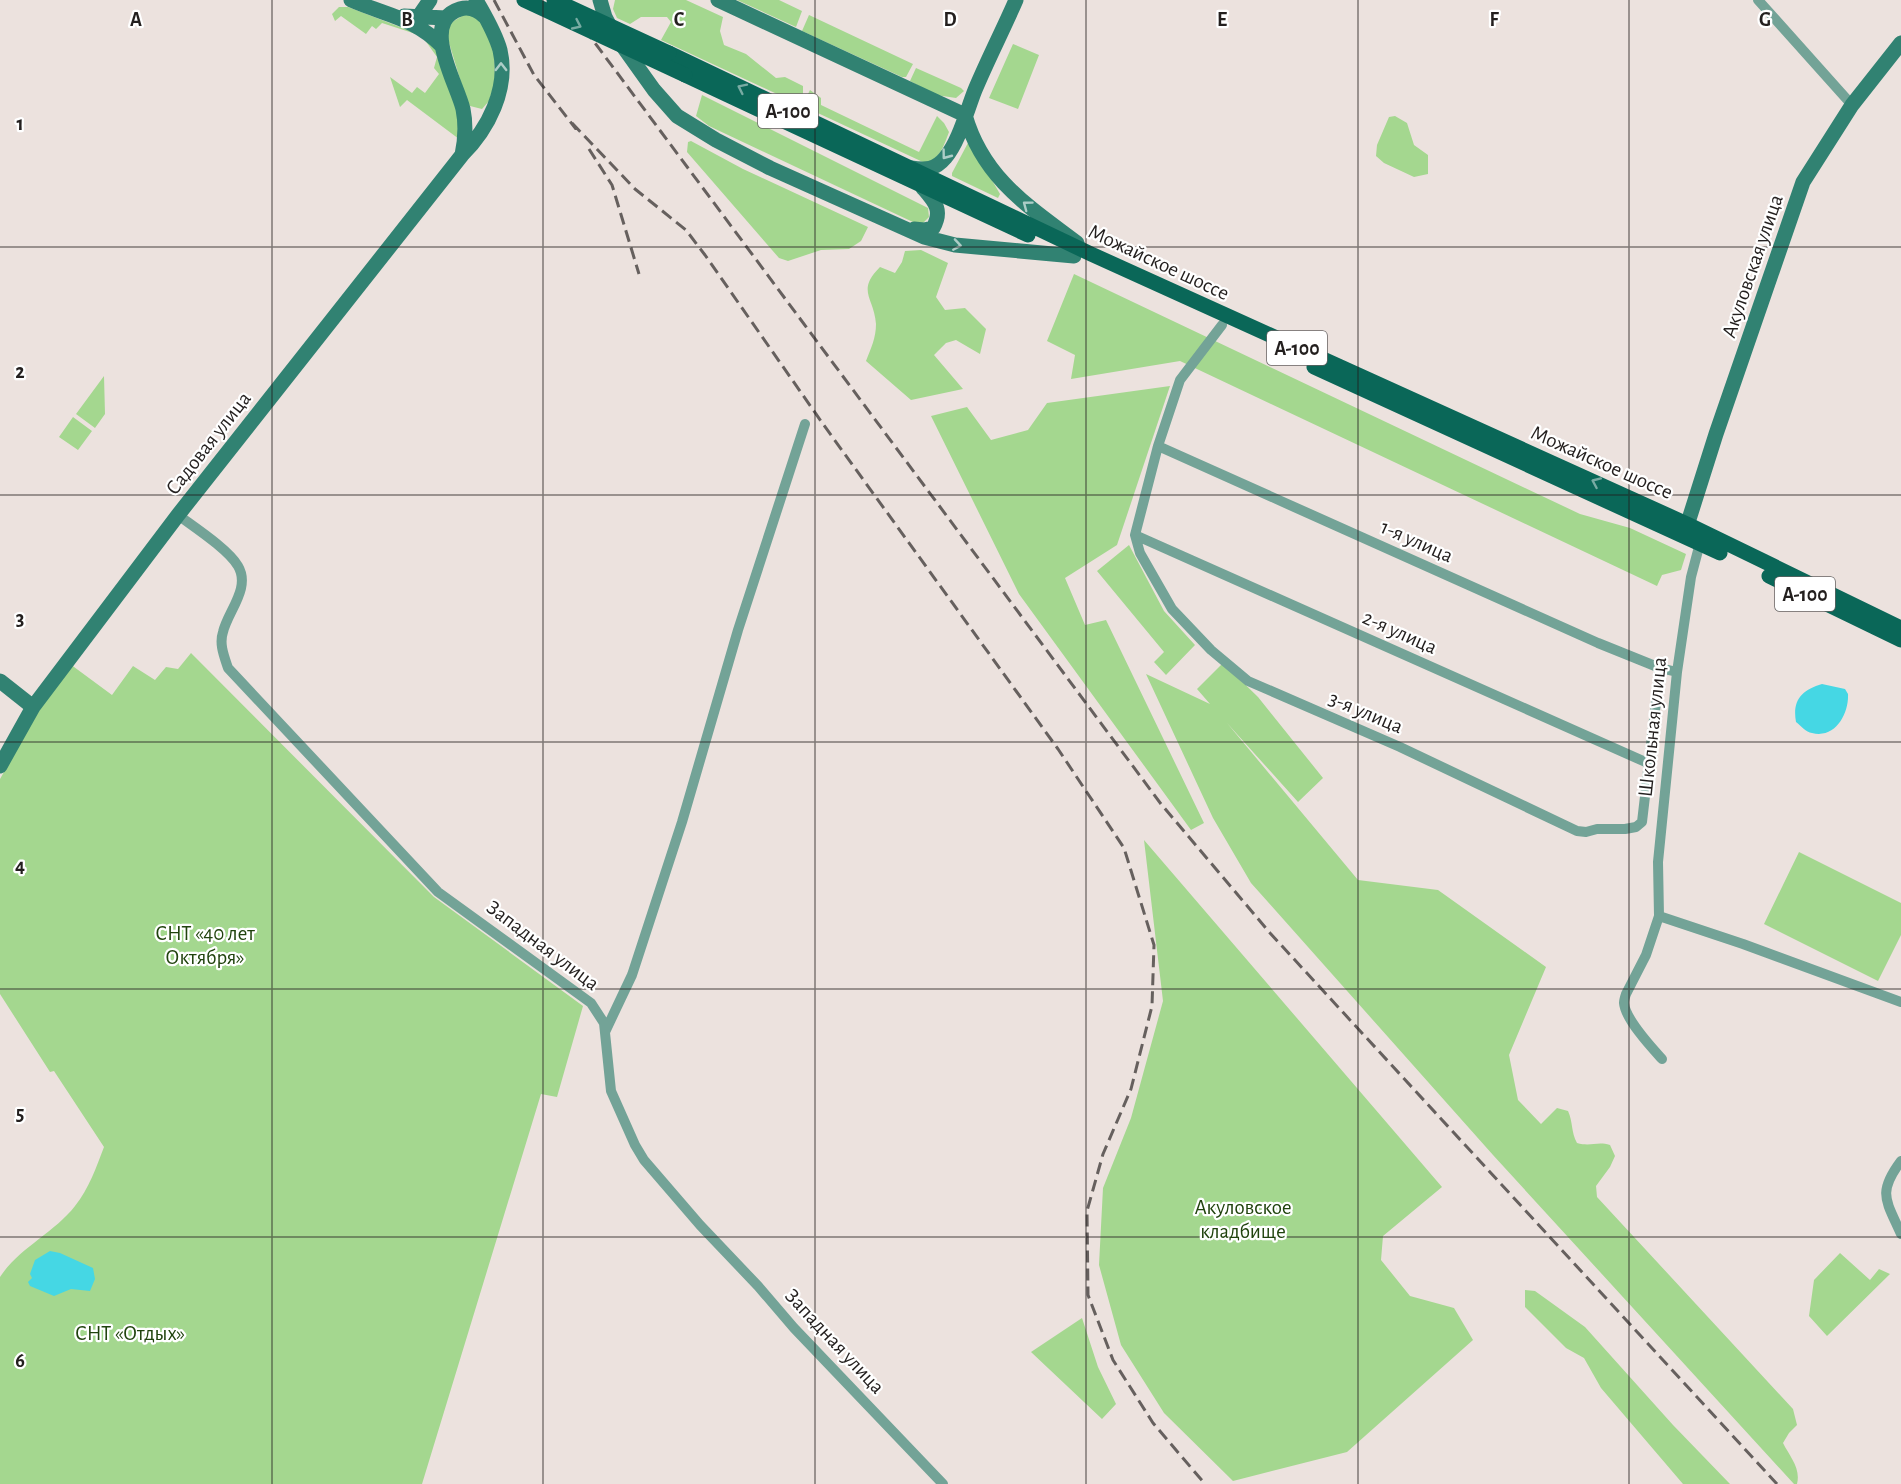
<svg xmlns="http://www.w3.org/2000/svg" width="1901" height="1484" viewBox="0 0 1901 1484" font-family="'Alegreya Sans',sans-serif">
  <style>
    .green { fill: #a4d78f }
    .water { fill: #45d7e4 }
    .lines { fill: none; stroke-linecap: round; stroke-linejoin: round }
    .street { stroke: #73a397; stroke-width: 10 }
    .secondary { stroke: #318272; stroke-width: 15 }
    .primary { stroke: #0a6758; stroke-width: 15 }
    .rail { stroke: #66605e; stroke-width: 3; stroke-dasharray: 12 6; stroke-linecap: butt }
    .primary-bridge { stroke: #0a6758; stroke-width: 15 }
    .oneway { stroke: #78aba3 }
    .oneway2 { stroke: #adcdc7 }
    .grid { fill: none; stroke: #231f1e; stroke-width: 1.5; stroke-opacity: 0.55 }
    .labels { text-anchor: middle; stroke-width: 4.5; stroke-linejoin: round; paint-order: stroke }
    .shield { fill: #fff; stroke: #656262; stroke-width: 1.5 }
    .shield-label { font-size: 20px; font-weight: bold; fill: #231f1e }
    .street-label { font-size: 21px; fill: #231f1e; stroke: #fff }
    .park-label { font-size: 21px; fill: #20430d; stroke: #fff }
    .grid-label { font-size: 20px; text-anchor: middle; font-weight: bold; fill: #231f1e; stroke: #fff; stroke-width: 4.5; stroke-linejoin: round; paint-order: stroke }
  </style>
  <rect width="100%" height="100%" fill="#ece2de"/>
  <path class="green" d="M615,0h71l37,17 -3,14 4,14 22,9 30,24 9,-1 18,9v8h5l2,-4 11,8v7l98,47 18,-36 7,7 5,9c-5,13 -9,28 -24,31l-264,-123 10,-18 -4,-5h-26l-11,7 -13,-6 -4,-9z
    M737,0h42l23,11 -6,16z
    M339,7h9l78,30 12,10 22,77 -1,15 -52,-39 -7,7 -10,-30 22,16 5,-6 8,6 14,-19 -5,-6 3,-11 -15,-21 -40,-13 -6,6 -4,-3 -6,8 -25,-18 -6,5 -3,-7z
    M467,13l11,3 16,30 1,36 -6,19 -7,8 -12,-3 -4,-7 -19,-63 2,-12z
    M809,15l104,49 -7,13h-4l-100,-46z
    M1013,44l26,11 -21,54 -29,-11z
    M916,68l45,20 3,3 -8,7 -20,-3 -26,-14z
    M702,95l226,113 1,9 -6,6h-8l-206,-97 -13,-10z
    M1395,116l12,7 7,22 14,10v19l-14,3 -30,-14 -8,-7 1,-11 12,-28z
    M691,141l52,28 125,58 -7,14 -12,8 -28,1 -33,11 -9,-3 -92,-106 1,-10z
    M969,141l31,53 -2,4 -46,-22v-3z
    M921,250l27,13 -12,34 9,13 20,-2 21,21 -6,25 -24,-14 -10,3 -12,12 29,34 -52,11 -45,-39c5,-13 10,-23 10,-37 -2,-27 -20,-33 4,-57l15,6 7,-11 3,-11z
    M1074,274l506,240 50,14 56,26 -5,16 -19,5 -5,11 -477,-225 -109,18 4,-24 -28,-14z
    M104,376l1,38 -10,14 -19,-14z
    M1170,386l-53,159 -52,33 20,47 21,-5 98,203 -13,7 -172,-236 -88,-178 36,-9 24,33 37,-10 19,-27z
    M73,417l19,14 -14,19 -19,-13z
    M1129,545l35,66 31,34 -29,30 -12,-13 10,-10 -67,-81z
    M191,653l243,244 149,109 -26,91 -16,-3 -119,390h-422v-207c19,-29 54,-44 75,-71 14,-18 21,-38 29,-59l-50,-76 -4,1 -50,-78v-215l39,-69 31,-46 42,31 21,-29 22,14 11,-13 12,2z
    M1223,663l35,34 65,81 -25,24 -71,-79 131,157 80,10 108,77 -37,88 9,45 23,24 16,-16 11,3c5,11 3,21 9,32 14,4 20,-2 33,2l5,11 -5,11 -14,19 1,11 196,212 4,16 -8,8 -6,10c7,14 18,25 14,41h-3l-301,-329 -242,-272 -38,-65 -67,-144 64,30 -13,-15z
    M1144,840l298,347 -59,49 -2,24 29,36 44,12 19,32 -126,112 -114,29 -69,-68 -43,-68 -22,-80 4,-77 28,-70 32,-117z
    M1799,852l102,51v32l-23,46 -114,-57z
    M1840,1253l30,27 9,-11 11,5 -63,62 -18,-20 5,-36z
    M1525,1290l10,1 50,36 88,98 57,59h-47l-82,-96 -17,-30 -18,-10 -41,-41z
    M1082,1318l16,49 18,37 -14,15 -71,-67z"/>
  <path class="water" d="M1822,684l23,5 3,5c1,19 -12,45 -36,39 -6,-1 -11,-7 -16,-11 -4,-22 6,-32 26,-38z
    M50,1251l10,2 33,15 2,11 -5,12 -19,-2 -17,7 -24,-10 -2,-4 4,-4 -2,-4 5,-14z"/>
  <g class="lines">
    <path class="street" d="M1758,0l94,105
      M1158,446l440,197 62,25
      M178,515c16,12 50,34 60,51 13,22 -10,45 -15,66 -4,12 1,24 5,36l210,224 153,111 13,20 7,68 24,54 9,15 56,65 58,61 36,42 149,156
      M1135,535l5,18 32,56 39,41 37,31 152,66 177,84 9,1 11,-3h28l11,-2 6,-5 18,-154 17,4
      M1135,535l515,229
      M1135,535l23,-89 22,-66 42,-55
      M1659,916l84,28 158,58
      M605,1032l27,-57 50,-153 56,-192 67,-206
      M1662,1059c-10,-11 -37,-40 -38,-56 0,-3 1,-6 2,-9l20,-39 13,-39 -1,-54 19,-190 14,-95 9,-34
      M1901,1161c-24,32 -15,39 0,73"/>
    <path class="secondary" d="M351,0c34,15 64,18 91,46
      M600,0l5,17 9,17 40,56 23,26 39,24 54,28 154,69 31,8 119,11
      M718,0l247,115c18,63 63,91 112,128
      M404,16l42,2
      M419,16l11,-16
      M462,155c3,-14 4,-31 1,-46 -6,-26 -44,-87 -3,-100 10,-3 18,1 25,8
      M911,168c15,2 24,2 34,-10 14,-16 22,-48 30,-68 13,-31 28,-60 41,-90
      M914,229l10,1 9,-2c10,-18 2,-26 -10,-40
      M1684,535l32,-101 87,-252 49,-77 49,-62
      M0,681l33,26
      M0,766l33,-59 145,-192 284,-360c26,-26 47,-66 38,-105 -5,-18 -15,-34 -24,-50"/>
    <path class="primary" d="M669,53l422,201 596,270 214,104
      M685,75l343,160
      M1314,367l406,186
      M1769,576l132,64"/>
    <path class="rail" d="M494,0l40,75 42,54
      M563,0l598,804 109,129 507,551
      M572,123l63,66 51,41 19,25 118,169 235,325 66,99 30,97 -2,61 -21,83 -28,65 -16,57 1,84 25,65 40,63 52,61
      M589,149l23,36 27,89"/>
    <path class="primary-bridge" d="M524,0l161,75
      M554,0l115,53"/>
  </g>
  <defs><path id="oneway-chevron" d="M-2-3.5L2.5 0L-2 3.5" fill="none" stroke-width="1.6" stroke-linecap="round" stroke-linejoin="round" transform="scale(1.5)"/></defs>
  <g class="oneway">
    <use href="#oneway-chevron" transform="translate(577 25) rotate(25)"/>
    <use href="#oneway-chevron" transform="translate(742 88) rotate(-154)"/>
    <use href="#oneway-chevron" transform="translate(1596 482) rotate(-156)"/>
  </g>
  <g class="oneway2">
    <use href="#oneway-chevron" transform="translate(501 67) rotate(-90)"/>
    <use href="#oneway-chevron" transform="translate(946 155) rotate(127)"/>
    <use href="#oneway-chevron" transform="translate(1027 205) rotate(-143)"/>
    <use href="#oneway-chevron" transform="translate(957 245) rotate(9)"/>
  </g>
  <path class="grid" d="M272,0v1484M543,0v1484M815,0v1484M1086,0v1484M1358,0v1484M1629,0v1484M0,247h1901M0,495h1901M0,742h1901M0,989h1901M0,1237h1901"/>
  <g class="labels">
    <g class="shield">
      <rect x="758" y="94" width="60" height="34" rx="4.5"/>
      <rect x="1267" y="331" width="60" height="34" rx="4.5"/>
      <rect x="1775" y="577" width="60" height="34" rx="4.5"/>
    </g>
    <g class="shield-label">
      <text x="788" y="118">А-100</text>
      <text x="1297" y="355">А-100</text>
      <text x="1805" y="601">А-100</text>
    </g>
    <g class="street-label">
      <text transform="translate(1159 262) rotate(25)" y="7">Можайское шоссе</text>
      <text transform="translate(1752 266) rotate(-71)" y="7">Акуловская улица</text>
      <text transform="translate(208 443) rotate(-52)" y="7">Садовая улица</text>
      <text transform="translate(1602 462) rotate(24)" y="7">Можайское шоссе</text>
      <text transform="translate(1417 541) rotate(24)" y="7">1-я улица</text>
      <text transform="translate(1400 632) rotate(24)" y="7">2-я улица</text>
      <text transform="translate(1366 712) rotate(23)" y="7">3-я улица</text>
      <text transform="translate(1652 727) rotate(-84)" y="7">Школьная улица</text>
      <text transform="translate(543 945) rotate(37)" y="7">Западная улица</text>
      <text transform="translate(835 1341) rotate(47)" y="7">Западная улица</text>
    </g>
    <g class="park-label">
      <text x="205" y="940">СНТ «40 лет<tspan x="205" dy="24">Октября»</tspan></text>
      <text x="1243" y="1214">Акуловское<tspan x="1243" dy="24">кладбище</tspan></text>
      <text x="130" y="1340">СНТ «Отдых»</text>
    </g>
  </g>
  <g class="grid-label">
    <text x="136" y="26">A</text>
    <text x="407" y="26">B</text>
    <text x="679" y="26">C</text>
    <text x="950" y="26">D</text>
    <text x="1222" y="26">E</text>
    <text x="1494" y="26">F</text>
    <text x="1765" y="26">G</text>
    <text x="20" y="130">1</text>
    <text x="20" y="378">2</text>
    <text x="20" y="625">3</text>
    <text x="20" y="872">4</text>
    <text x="20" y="1120">5</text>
    <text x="20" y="1367">6</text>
  </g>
</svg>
